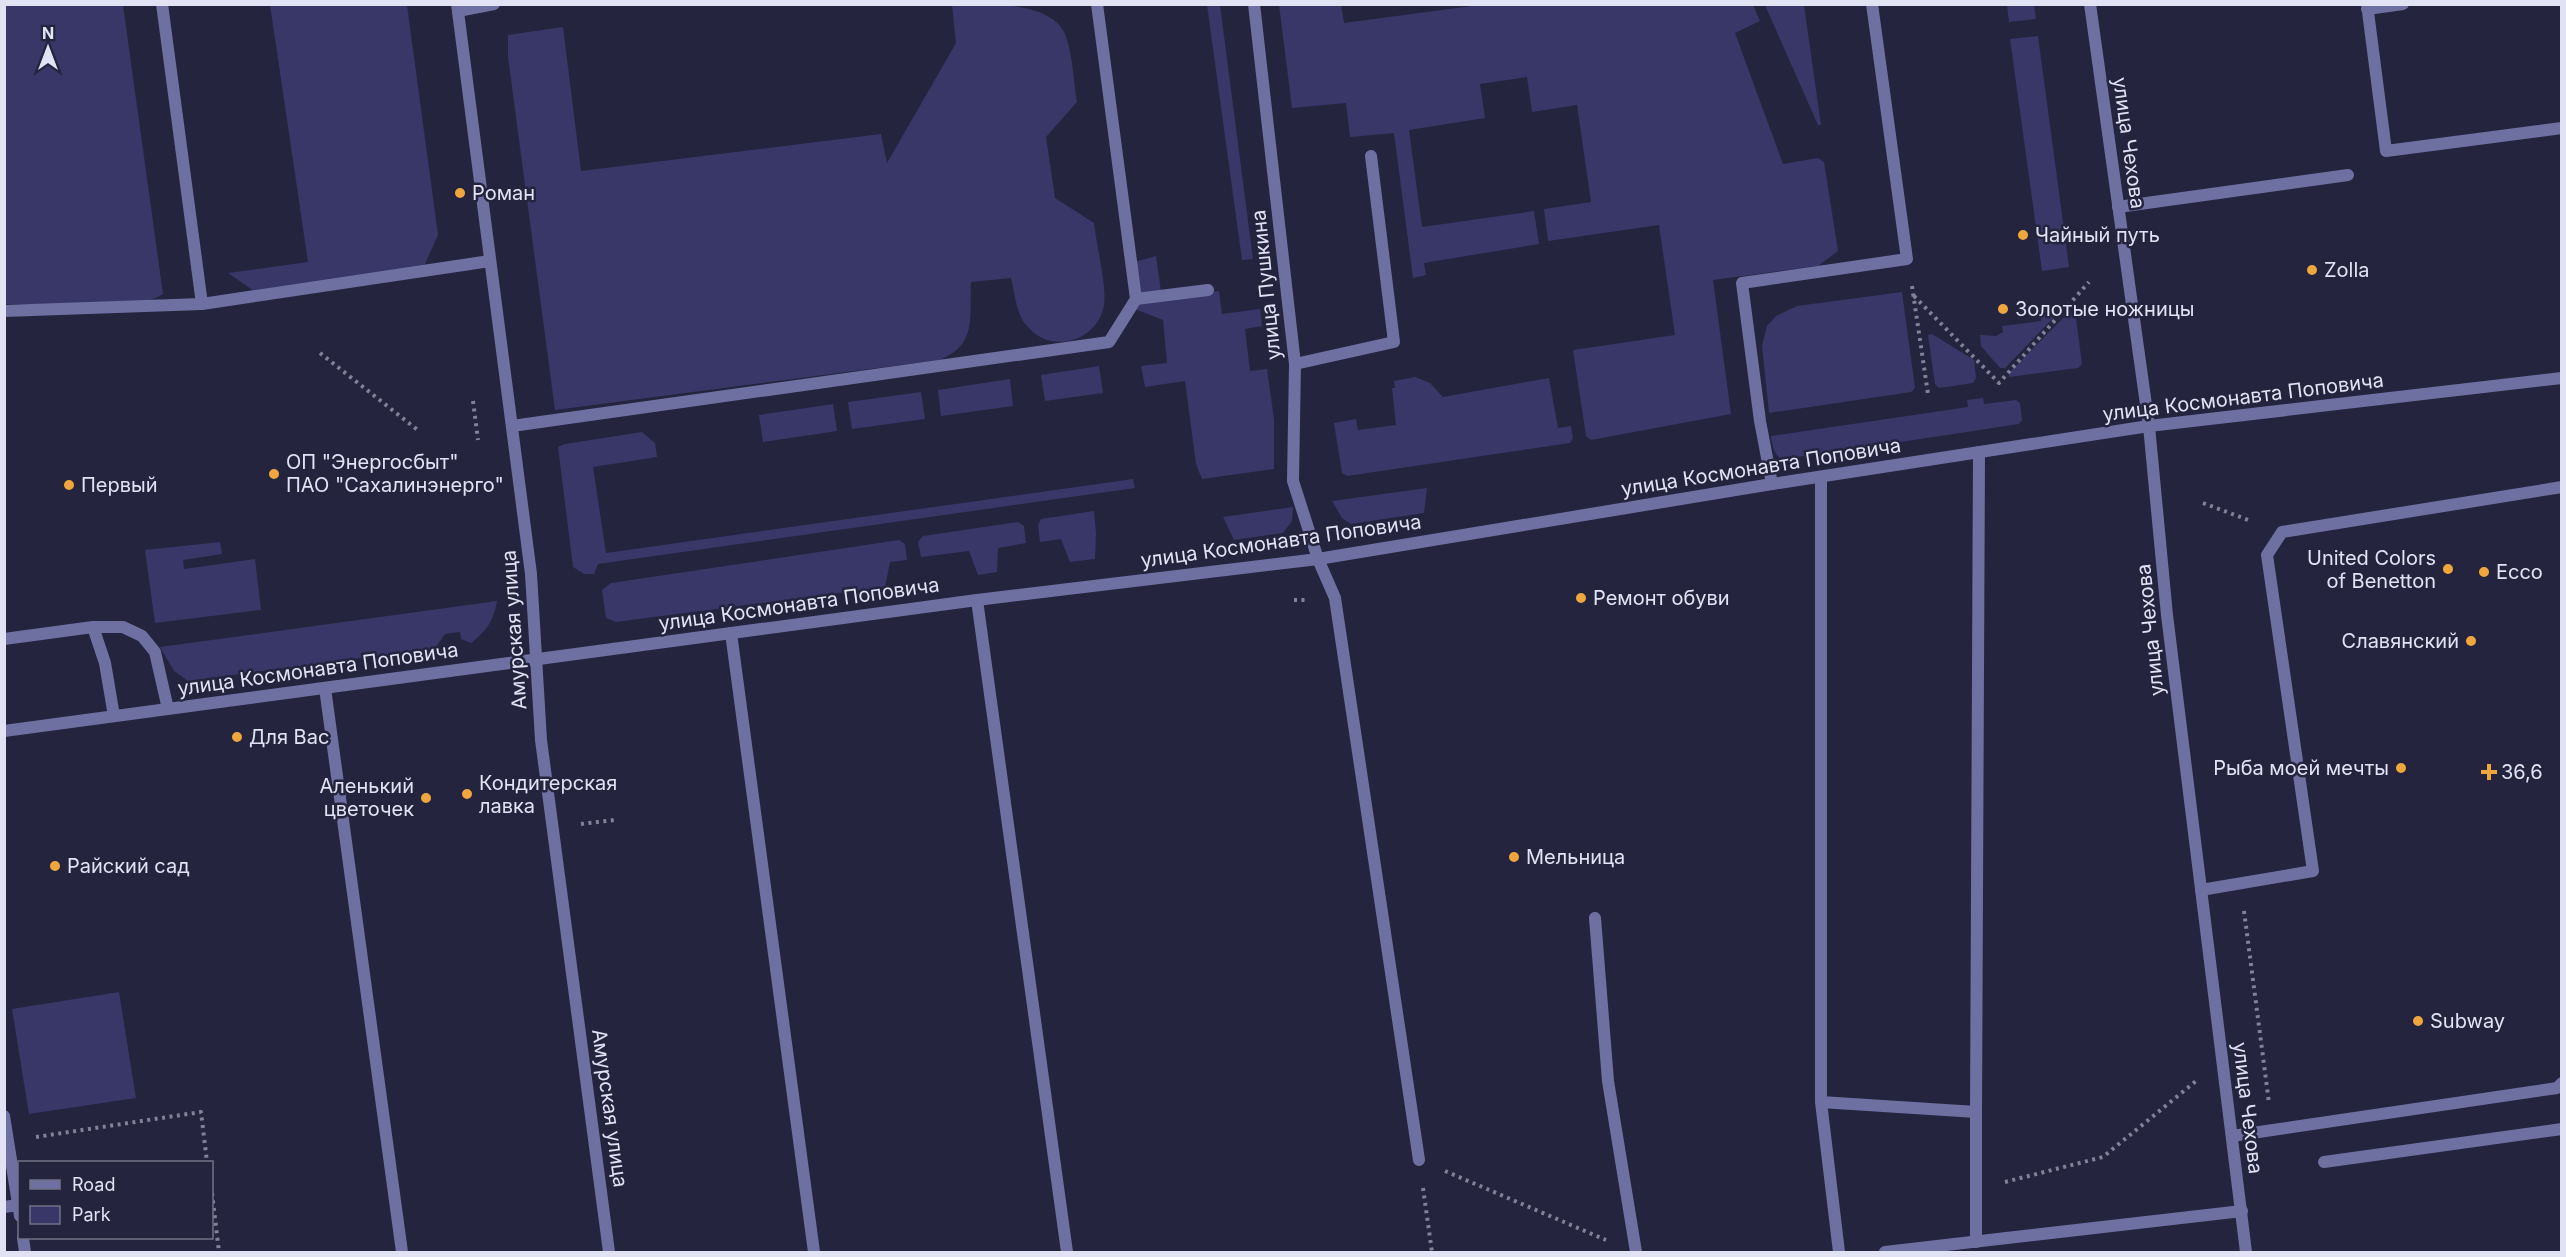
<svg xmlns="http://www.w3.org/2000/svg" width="2566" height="1257" viewBox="0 0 2566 1257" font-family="Inter,sans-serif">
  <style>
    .green { fill: #383768 }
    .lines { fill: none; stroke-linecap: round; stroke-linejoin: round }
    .path { stroke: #818197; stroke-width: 4; stroke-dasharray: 3 4.5; stroke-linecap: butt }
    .service { stroke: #6f70a2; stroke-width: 12 }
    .minor { stroke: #6f70a2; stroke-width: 12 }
    .tertiary { stroke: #6f70a2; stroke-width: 12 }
    .poi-dot { fill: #efa73d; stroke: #24243e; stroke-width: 2 }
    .labels { text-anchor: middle; stroke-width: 5; stroke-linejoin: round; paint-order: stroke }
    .street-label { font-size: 20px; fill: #e1e2f4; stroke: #24243e }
    .poi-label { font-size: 20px; fill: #e1e2f4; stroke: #24243e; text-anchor: start }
  </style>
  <rect width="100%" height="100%" fill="#24243e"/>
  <path class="green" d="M1487,4l266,1 7,16 -25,12 48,131 35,-6 6,4 14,89 -20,15 -105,14 18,134 -140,26 -5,-4 -13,-86 102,-15 -16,-110 -111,16 -4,-32 47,-7 -14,-97 -45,7 -5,-35 -47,7 5,34 -76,12 13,97 112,-16 5,33 -115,19 2,12 -13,3 -19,-145 -44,4 -4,-34 -54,5 -13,-103h62l3,18z
    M4,5h119l40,289c-27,19 -123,10 -158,10z
    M270,5h137l31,230 -14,31 -170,25 -26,-18 80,-11z
    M952,5c32,-1 98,-5 113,29 8,20 8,46 12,68l-31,35 9,61 39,25c2,20 13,64 10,82 -6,37 -54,50 -77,21 -11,-12 -12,-32 -16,-48l-40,4c-2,34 7,63 -32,78l-384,50 -47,-353v-22l55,-8 18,144 300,-37 6,29 69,-120z
    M1207,5h13l33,254 -11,1z
    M1765,5h39l17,120h-3z
    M2007,5h27l2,14 -27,3z
    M2038,36l31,231 -27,4 -32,-232z
    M1156,256l6,43 57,-8 3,23 38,-5 2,17 -17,3 5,42 17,-2 7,50v50l-72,10 -6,-15 -11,-83 -40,6 -4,-21 26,-3 -4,-43 -31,-12 -5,-44z
    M1902,292l13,96 -4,4 -142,21 -7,-67 5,-20 9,-10 21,-10z
    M2070,311h5l7,53 -4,4 -69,9v-4z
    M2059,312l-54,56h-5l-19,-22 -1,-11 16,1 7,-4 -1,-6 39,-5v-7z
    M1932,334l42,26 2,18 -3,5 -34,5 -4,-4 -7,-49z
    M1099,366l4,27 -58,8 -4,-26z
    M1415,377l15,6 13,14 106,-19 9,50 13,-2 2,12 -3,5 -223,33 -5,-3 -8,-50 22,-4 2,11 38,-5 -4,-37h3l-1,-7z
    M1010,379l3,27 -72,10 -3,-26z
    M921,392l4,27 -73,10 -4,-27z
    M1983,398l1,6 32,-4 4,3 2,17 -3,4 -151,23v8l-8,1 -2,-8 -61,9v8c-18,-2 -24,-11 -26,-29l197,-29 -1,-7z
    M833,404l4,27 -74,11 -4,-27z
    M642,432l13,11 2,14 -64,10 13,86 527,-74 2,9 -537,76 -4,10h-10l-11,-7 -15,-120 7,-3z
    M1427,488l-3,25 -73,11 -9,-6 -10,-17z
    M1293,507l-1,14 -9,12 -49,7 -11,-23z
    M1094,511l2,22 -1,26 -25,3 -9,-23 -21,3 -2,-17 3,-6z
    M1018,522l6,4 2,17 -28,5 -1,24 -19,3 -9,-24 -48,6 -3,-15 5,-6z
    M899,540l6,4 2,16 -17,2 -5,25 -269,35 -10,-4 -4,-28 9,-7z
    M220,542l2,12 -39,6 1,9 71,-10 6,51 -106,13 -10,-73z
    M497,601c-3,19 -11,31 -26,42l-10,-4 -1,-7 -15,2 -10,14 -247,33 -14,-10 -14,-24z
    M119,992l17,106 -107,16 -17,-105z"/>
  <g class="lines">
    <path class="path" d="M1912,286l16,108
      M1914,296l85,87 90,-101
      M320,353l99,78
      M473,401l5,39
      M2203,503l48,18
      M1294,600h11
      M581,824l33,-4
      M2244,911l25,192
      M36,1137l165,-25 6,50
      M1445,1171l161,69
      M2005,1182l98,-25 93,-76
      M1423,1188l9,64
      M212,1193l7,59"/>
    <path class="service" d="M162,4l40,300
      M2367,4l19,147 176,-23
      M2367,9l36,-5
      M458,11l36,-7
      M2118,207l230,-32
      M1136,299l72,-9
      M4,311l198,-7 288,-43
      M1295,364l99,-22 -23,-186
      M512,426l597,-84 27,-43 -39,-295
      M1821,477v625l155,10 3,-660
      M1772,484l-12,-63 -18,-138 165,-24 -35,-255
      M1318,559l17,39 84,562
      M977,600l90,652
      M93,627l12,36 9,53
      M731,633l83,619
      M4,639l89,-12h30l19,9 13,16 13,57
      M325,688l77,564
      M2201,890l112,-19 -46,-316 15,-23 280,-45
      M1595,918l13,163 28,171
      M1821,1102l18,150
      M1976,1112v130
      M4,1116l16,100
      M2232,1136l325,-48 5,-5
      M2324,1162l238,-33
      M4,1207l14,-2
      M23,1238l2,14"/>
    <path class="minor" d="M457,4l74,570 10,166 68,512
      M1254,4l41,360 -2,117 25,78
      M1885,1252l357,-41"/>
    <path class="tertiary" d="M2090,4l59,422 18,189 79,637
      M4,731l973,-131 341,-41 454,-75 377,-58 413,-48"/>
  </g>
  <g class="poi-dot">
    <circle cx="460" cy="193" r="6"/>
    <circle cx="2023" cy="235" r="6"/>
    <circle cx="2312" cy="270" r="6"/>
    <circle cx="2003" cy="309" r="6"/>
    <circle cx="274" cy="474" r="6"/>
    <circle cx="69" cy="485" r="6"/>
    <circle cx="2448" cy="569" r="6"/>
    <circle cx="2484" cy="572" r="6"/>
    <circle cx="1581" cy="598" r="6"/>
    <circle cx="2471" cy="641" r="6"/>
    <circle cx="237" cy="737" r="6"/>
    <circle cx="2401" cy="768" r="6"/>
    <path d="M2486 763h6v6h6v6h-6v6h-6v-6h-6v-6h6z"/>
    <circle cx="467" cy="794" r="6"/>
    <circle cx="426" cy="798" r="6"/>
    <circle cx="1514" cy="857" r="6"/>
    <circle cx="55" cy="866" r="6"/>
    <circle cx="2418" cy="1021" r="6"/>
  </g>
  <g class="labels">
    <g class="street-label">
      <text transform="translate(2129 143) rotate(82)" y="7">улица Чехова</text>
      <text transform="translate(1266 285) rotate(-96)" y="7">улица Пушкина</text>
      <text transform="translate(2243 397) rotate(-7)" y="7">улица Космонавта Поповича</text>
      <text transform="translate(1761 467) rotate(-9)" y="7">улица Космонавта Поповича</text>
      <text transform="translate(1281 541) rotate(-8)" y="7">улица Космонавта Поповича</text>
      <text transform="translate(799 604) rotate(-8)" y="7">улица Космонавта Поповича</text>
      <text transform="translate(514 630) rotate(-94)" y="7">Амурская улица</text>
      <text transform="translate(2150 630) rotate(-96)" y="7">улица Чехова</text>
      <text transform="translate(318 669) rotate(-8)" y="7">улица Космонавта Поповича</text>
      <text transform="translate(610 1108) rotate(82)" y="7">Амурская улица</text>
      <text transform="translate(2248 1108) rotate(83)" y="7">улица Чехова</text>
    </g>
    <g class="poi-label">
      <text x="472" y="200">Роман</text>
      <text x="2035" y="242">Чайный путь</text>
      <text x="2324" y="277">Zolla</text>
      <text x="2015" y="316">Золотые ножницы</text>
      <text x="286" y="469">ОП "Энергосбыт"<tspan x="286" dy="23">ПАО "Сахалинэнерго"</tspan></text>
      <text x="81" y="492">Первый</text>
      <text x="2436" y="565" text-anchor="end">United Colors<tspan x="2436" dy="23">of Benetton</tspan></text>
      <text x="2496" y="579">Ecco</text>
      <text x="1593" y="605">Ремонт обуви</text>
      <text x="2459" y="648" text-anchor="end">Славянский</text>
      <text x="249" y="744">Для Вас</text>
      <text x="2389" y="775" text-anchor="end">Рыба моей мечты</text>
      <text x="2501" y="779">36,6</text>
      <text x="479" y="790">Кондитерская<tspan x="479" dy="23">лавка</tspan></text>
      <text x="414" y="793" text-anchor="end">Аленький<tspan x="414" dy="23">цветочек</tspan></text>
      <text x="1526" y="864">Мельница</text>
      <text x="67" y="873">Райский сад</text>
      <text x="2430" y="1028">Subway</text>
    </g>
  </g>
  <rect width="2566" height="1257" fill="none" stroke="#e1e2f4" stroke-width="12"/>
  <rect x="18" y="1161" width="195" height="78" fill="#24243e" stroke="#707087" stroke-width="1.5"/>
  <rect x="30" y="1180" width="30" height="9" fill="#6f70a2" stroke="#707087" stroke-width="1.5"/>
  <text x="72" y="1191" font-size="18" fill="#e1e2f4">Road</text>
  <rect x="30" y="1206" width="30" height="18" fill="#383768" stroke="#707087" stroke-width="1.5"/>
  <text x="72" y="1221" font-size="18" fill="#e1e2f4">Park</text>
  <g transform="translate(48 48)" stroke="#24243e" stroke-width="4.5" paint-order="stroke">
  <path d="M0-4.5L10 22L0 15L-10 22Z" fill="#e1e2f4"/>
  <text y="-9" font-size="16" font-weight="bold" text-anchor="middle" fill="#e1e2f4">N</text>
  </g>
</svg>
